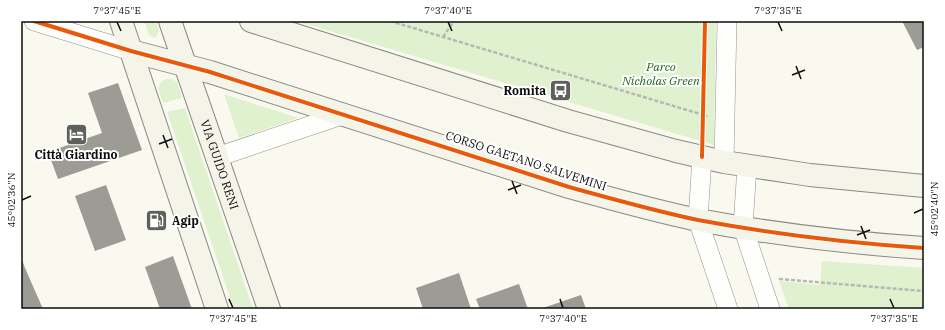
<svg xmlns="http://www.w3.org/2000/svg" width="945" height="330" viewBox="0 0 945 330" font-family="'IBM Plex Serif',serif">
  <style>
    .green { fill: #dff1ce }
    .building { fill: #9c9b95 }
    .lines { fill: none; stroke-linecap: round; stroke-linejoin: round }
    .street-casing { stroke: #93938e; stroke-width: 20 }
    .secondary-casing { stroke: #8a8985; stroke-width: 24 }
    .path { stroke: #b7b7b5; stroke-width: 2.5; stroke-dasharray: 4 2; stroke-linecap: butt }
    .street { stroke: #fefefd; stroke-width: 19 }
    .secondary { stroke: #f4f4e8; stroke-width: 22 }
    .cycleway-casing { stroke: #fff; stroke-width: 6 }
    .cycleway { stroke: #e8590c; stroke-width: 4 }
    .ticks { fill: none; stroke: #0c0c0c; stroke-width: 1.5 }
    .labels { text-anchor: middle; stroke-width: 4; stroke-linejoin: round; paint-order: stroke }
    .park-label { font-size: 12px; font-style: italic; fill: #21651b; stroke: #fff }
    .poi-label { font-size: 12px; font-weight: bold; fill: #0c0c0c; stroke: #fff; text-anchor: end }
    .street-label { font-size: 12px; fill: #0c0c0c; stroke: #fff }
    .neatline { fill: none; stroke: #0c0c0c; stroke-width: 1.5 }
    .ticks-label { font-size: 10px; text-anchor: middle; fill: #0c0c0c }
  </style>
  <rect width="100%" height="100%" fill="#faf9ef"/>
  <path class="green" d="M144,21h12l3,10 -4,7 -6,-3z
    M296,21h420l-2,124z
    M166,79h6l5,3 5,16 -19,5 -5,-15 3,-6z
    M224,94l74,24 -59,20z
    M185,108l68,201h-19l-67,-197z
    M822,261l102,7v41h-135l-10,-28 41,4z"/>
  <path class="building" d="M902,21h22v26l-7,3z
    M118,83l24,67 -84,29 -10,-27 54,-19 -14,-40z
    M106,185l20,55 -31,11 -20,-55z
    M173,256l19,53h-32l-15,-42z
    M21,257l4,11 18,41h-22z
    M459,273l12,36h-48l-7,-21z
    M519,284l9,25h-48l-4,-10z
    M581,295l5,14h-46z"/>
  <g class="lines">
    <defs>
      <path id="street" d="M34,21l97,30
        M217,157l128,-43
        M702,157l-4,63 30,89
        M724,162l3,-141
        M747,166l-4,61 27,82"/>
      <g id="secondary">
        <path d="M121,21l96,288"/>
        <path id="s1" d="M170,21l99,288"/>
        <path d="M251,21l317,100 108,30 48,11 86,13 114,11"/>
        <path d="M131,51l79,21 359,115c43,12 86,24 129,33 75,14 150,23 226,28"/>
      </g>
    </defs>
    <use href="#street" class="street-casing"/>
    <use href="#secondary" class="secondary-casing"/>
    <path class="path" d="M390,21l317,95
      M443,37l11,-16
      M779,279l145,12"/>
    <use href="#street" class="street"/>
    <use href="#secondary" class="secondary"/>
    <defs>
      <path id="cycleway" d="M34,21l97,30 79,21 359,115c43,12 86,24 129,33 75,14 150,23 226,28
        M702,157l3,-136"/>
    </defs>
    <use href="#cycleway" class="cycleway-casing"/>
    <use href="#cycleway" class="cycleway"/>
  </g>
  <path class="ticks" d="M117,22l4,9M448,22l4,9M778,22l4,9M796,66l5,13M792,75l13,-5M163,135l5,13M159,144l13,-5M512,181l5,13M508,190l13,-5M22,200l9,-4M914,213l9,-4M861,226l5,13M857,235l13,-5M229,299l4,9M560,299l3,9M890,299l4,9"/>
  <defs>
    <symbol id="bus-square" viewBox="-11 -11 22 22"><rect x="-9" y="-9" width="18" height="18" rx="4" fill="#5f5f5b" stroke="#fff"/><path d="M-5-6H5V4H4V6H2V4H-2V6H-4V4H-5ZM-3.5-4V0h7V-4ZM-3.5 1.2v1.5H-2V1.2ZM2 1.2v1.5H3.5V1.2Z" fill="#fff"/></symbol>
    <symbol id="hotel-square" viewBox="-11 -11 22 22"><rect x="-9" y="-9" width="18" height="18" rx="4" fill="#5f5f5b" stroke="#fff"/><path d="M-6-4.5h1.5V1H6V5H4.5V3h-9V5H-6ZM-4 0a1.8 1.8 0 1 1 3.6 0ZM.5 0V-2.5h3Q6-2.5 6 0Z" fill="#fff"/></symbol>
    <symbol id="fuel-square" viewBox="-11 -11 22 22"><rect x="-9" y="-9" width="18" height="18" rx="4" fill="#5f5f5b" stroke="#fff"/><path d="M-5.5-6h7V0h2V4h1.3V-2.5L3-4.5l.8-.8L6-3V5H2.5V1h-1V6h-7ZM-4.2-4.7v3.2H.2V-4.7Z" fill="#fff"/></symbol>
  </defs>
  <g fill-rule="evenodd">
    <use href="#bus-square" x="548" y="78" width="25" height="25"/>
    <use href="#hotel-square" x="64" y="122" width="25" height="25"/>
    <use href="#fuel-square" x="144" y="208" width="25" height="25"/>
  </g>
  <g class="labels">
    <g class="park-label">
      <text x="661" y="71">Parco<tspan x="661" dy="14">Nicholas Green</tspan></text>
    </g>
    <g class="poi-label">
      <text x="546" y="95">Romita</text>
      <text x="76" y="159" text-anchor="middle">Città Giardino</text>
      <text x="172" y="225" text-anchor="start">Agip</text>
    </g>
    <g class="street-label">
      <text transform="translate(526 161) rotate(18)" y="4">CORSO GAETANO SALVEMINI</text>
      <text dy="4" stroke="none"><textPath href="#s1" startOffset="152">VIA GUIDO RENI</textPath></text>
    </g>
  </g>
  <rect width="945" height="330" fill="none" stroke="#ffffff" stroke-width="44"/>
  <rect x="22" y="22" width="901" height="286" class="neatline"/>
  <g class="ticks-label">
    <text x="117" y="14">7°37'45"E</text>
    <text x="448" y="14">7°37'40"E</text>
    <text x="778" y="14">7°37'35"E</text>
    <text transform="translate(11 200) rotate(-90)" y="4">45°02'36"N</text>
    <text transform="translate(934 209) rotate(-90)" y="4">45°02'40"N</text>
    <text x="233" y="322">7°37'45"E</text>
    <text x="563" y="322">7°37'40"E</text>
    <text x="894" y="322">7°37'35"E</text>
  </g>
</svg>
